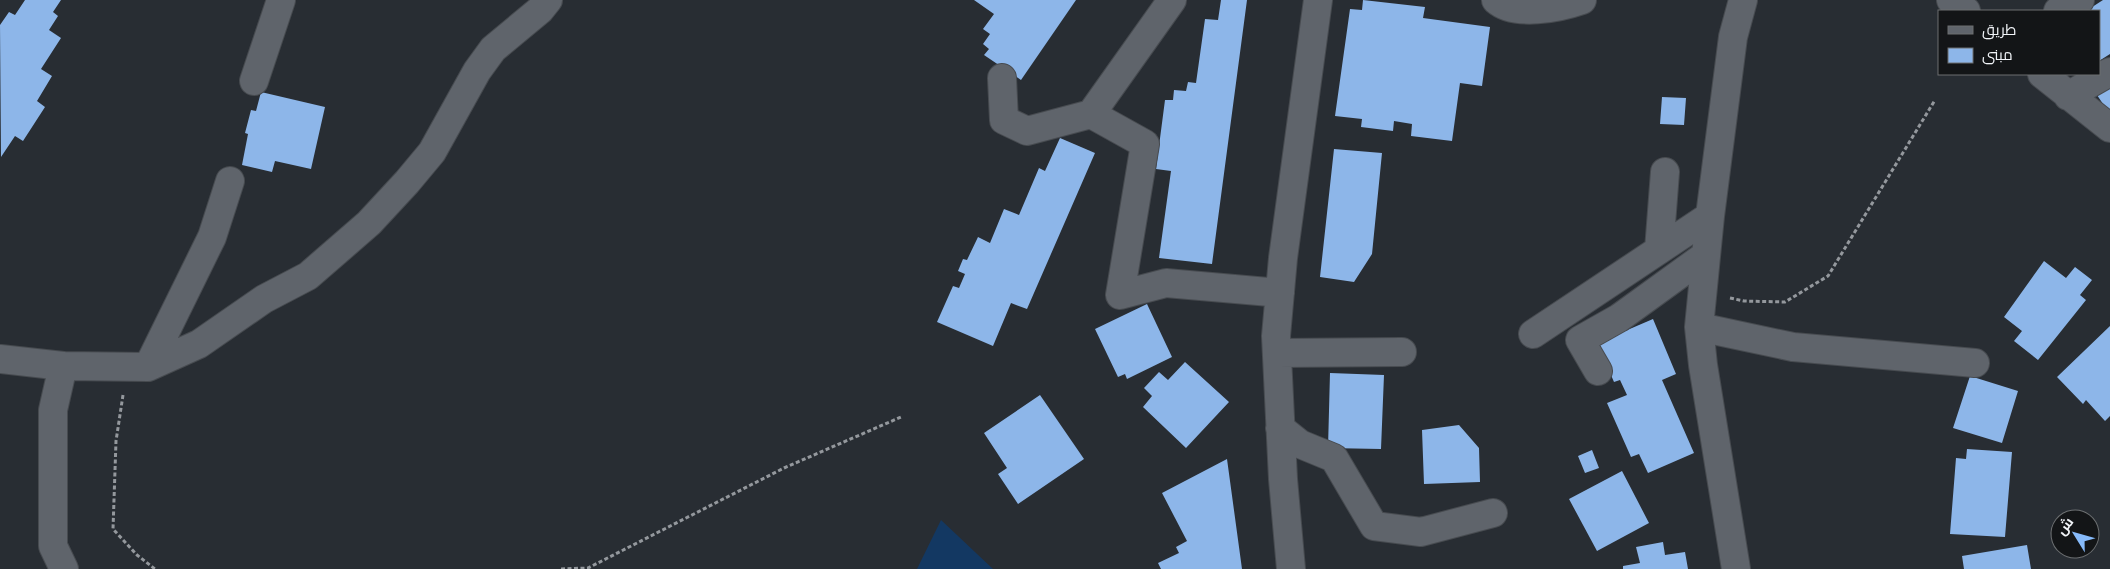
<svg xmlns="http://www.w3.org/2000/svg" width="2110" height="569" viewBox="0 0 2110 569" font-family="'Noto Sans',Cairo,sans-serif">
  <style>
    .green { fill: #133862 }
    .building { fill: #8db6e9 }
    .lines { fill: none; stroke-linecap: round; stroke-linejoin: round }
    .minor-casing { stroke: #474b50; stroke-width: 30 }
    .path { stroke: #94989d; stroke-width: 3; stroke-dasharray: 4 2.5; stroke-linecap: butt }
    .minor { stroke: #5f646b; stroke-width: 28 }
  </style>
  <rect width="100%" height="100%" fill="#282d33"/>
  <path class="green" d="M941,520l52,49h-76z"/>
  <path class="building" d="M25,0h36l-8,12 5,4 -9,14 12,8 -20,31 11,7 -15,25 8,6 -22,34 -8,-5 -14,21 -1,-132 9,-13 6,3z
    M974,0h102l-55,80 -37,-25 5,-6 -6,-5 7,-10 -7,-5 11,-15z
    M1221,0h26l-35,264 -53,-6 12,-87 -15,-2 9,-69h8l1,-10 12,1 2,-9 8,1 9,-64 13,1z
    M1363,0l62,7 -2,11 67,9 -8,59 -22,-3 -8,58 -41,-5 1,-12 -18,-3 -1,10 -32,-4 1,-8 -27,-3 15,-107 12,1z
    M2103,0h7v54l-11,7v-50h-13z
    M2110,87v26h-1l-12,-18z
    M261,92l64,15 -14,62 -36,-8 -3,11 -30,-7 6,-31 -3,-1 6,-23 5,1z
    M1662,97l24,1 -2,27 -24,-1z
    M1060,138l35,15 -68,156 -16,-6 -18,43 -56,-24 16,-36 6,2 6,-14 -7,-3 5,-12 4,1 11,-23 12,6 14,-34 15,6 20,-47 6,3z
    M1334,149l48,4 -10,101 -18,28 -34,-5z
    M2044,261l22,17 9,-11 17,13 -12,15 6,5 -48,60 -24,-19 8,-10 -18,-14z
    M1147,304l25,53 -45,22 -2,-5 -7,3 -23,-48z
    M1653,319l23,55 -14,6 32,73 -46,20 -9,-19 -8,3 -24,-54 20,-8 -7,-15 -6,2 -17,-39z
    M2110,326v90l-5,5 -19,-21 -3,4 -26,-27z
    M1185,362l44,40 -43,46 -43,-41 9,-11 -8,-8 15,-16 9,8z
    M1330,373l54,2 -3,74 -53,-1z
    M1970,376l48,15 -16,52 -49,-15z
    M1040,395l44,64 -66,45 -20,-30 9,-6 -23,-35z
    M1459,425l20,23 1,34 -56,2 -2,-54z
    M1967,449l45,3 -7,85 -55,-3 6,-76 10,1z
    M1592,450l7,18 -14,5 -7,-17z
    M1227,459l15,110h-81l-3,-6 21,-10 -3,-6 11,-6 -25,-48z
    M1622,471l27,52 -52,28 -28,-52z
    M1663,542l2,13 20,-3 3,17h-65v-3l17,-3 -4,-16z
    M2027,545l4,24h-67l-2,-13z"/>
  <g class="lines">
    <defs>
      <path id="minor" d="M1496,0c19,17 63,8 86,0
        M1951,0l15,11
        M2058,11l22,-11
        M2042,74l68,54
        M1002,78l2,42 23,11 64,-17 81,-114
        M254,81l27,-81
        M2068,96l42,-24
        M1091,114l54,30 -25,151 46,-12 114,10
        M1659,250l6,-78
        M1699,327l94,20 182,16
        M1533,334l177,-118
        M1277,353l125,-1
        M0,359l63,7 -10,44v136l11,23
        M63,366l85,1 51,-23 65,-45 44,-23 61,-53 38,-41 25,-30 45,-81 16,-22 47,-39 8,-10
        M148,367l64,-130 18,-56
        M1598,371l-18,-31 39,-22 87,-63
        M1280,428l20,16 34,14 40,68 47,6 72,-19
        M1291,569l-8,-90 -7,-143 7,-78 35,-258
        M1736,569l-33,-204 -4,-38 11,-111 23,-179 10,-37"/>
    </defs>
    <use href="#minor" class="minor-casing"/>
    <path class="path" d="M1730,298l14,3 41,1 43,-26 107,-176
      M123,395l-7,46 -3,88 24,26 18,14
      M561,569l27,-1 196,-100 117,-51"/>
    <use href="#minor" class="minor"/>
  </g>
  <rect x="1938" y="10" width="162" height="65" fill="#131517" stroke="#6c6f71"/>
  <rect x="1948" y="26" width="25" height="8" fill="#5f646b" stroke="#6c6f71"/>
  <text x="1982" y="35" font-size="15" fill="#f2f5f9">طريق</text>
  <rect x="1948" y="48" width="25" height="15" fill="#8db6e9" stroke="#6c6f71"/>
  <text x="1982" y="60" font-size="15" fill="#f2f5f9">مبنى</text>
  <g transform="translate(2075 534) rotate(307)"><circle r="24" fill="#131517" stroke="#6c6f71"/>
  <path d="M0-4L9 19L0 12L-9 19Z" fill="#87bbfb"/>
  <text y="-8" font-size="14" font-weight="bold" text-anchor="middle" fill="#f2f5f9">ش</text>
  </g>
</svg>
